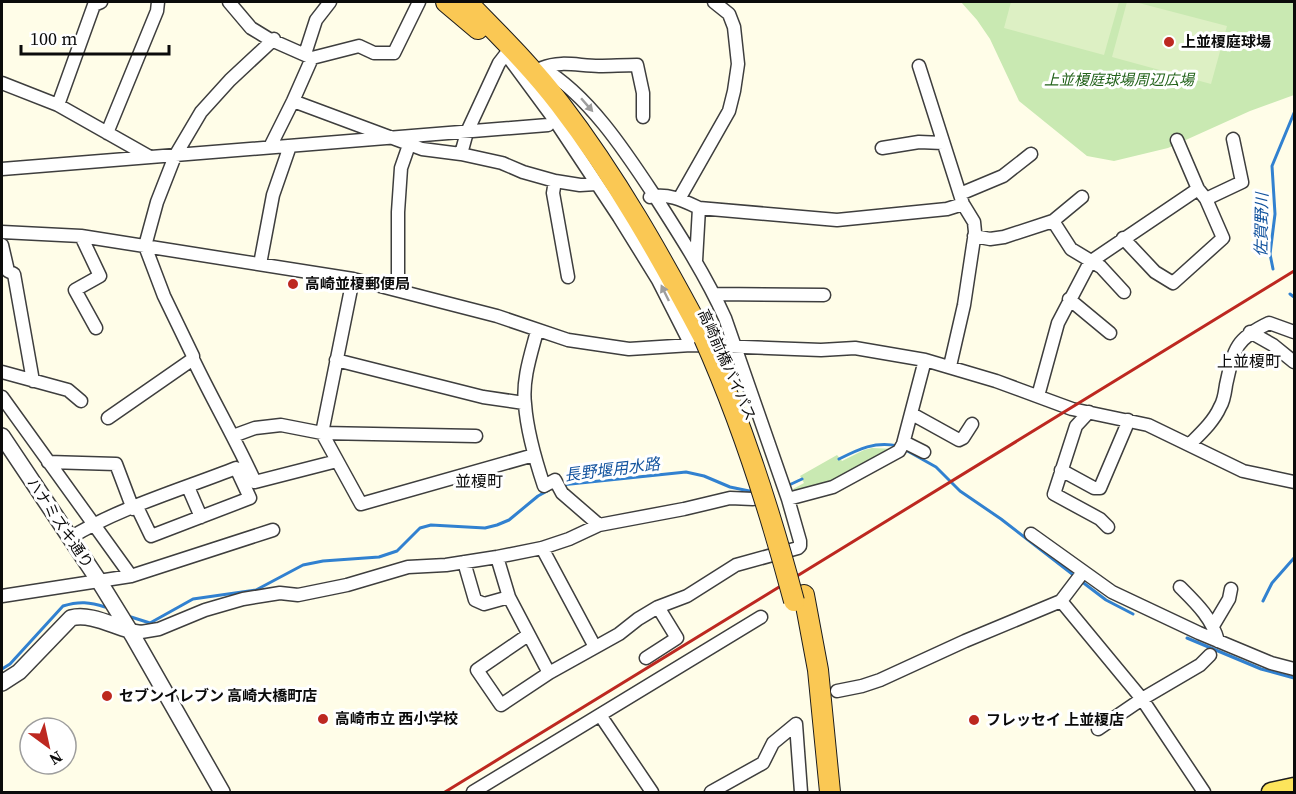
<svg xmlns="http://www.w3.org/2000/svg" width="1296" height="794" viewBox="0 0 1296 794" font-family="'Source Serif 4','Noto Sans JP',serif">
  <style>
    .green { fill: #c9e9b2 }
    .pitch { fill: #ddf0c4 }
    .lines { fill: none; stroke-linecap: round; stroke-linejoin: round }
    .stream { stroke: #3181d0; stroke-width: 3 }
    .minor-casing { stroke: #3e3e3e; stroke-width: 15 }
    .tertiary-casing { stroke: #3e3e3e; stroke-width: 18 }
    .primary-casing { stroke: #1c1c1c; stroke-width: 21 }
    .trunk-casing { stroke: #1c1c1c; stroke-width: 22 }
    .minor { stroke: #fff; stroke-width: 12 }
    .tertiary { stroke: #fff; stroke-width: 15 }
    .primary { stroke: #fce45b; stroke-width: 18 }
    .trunk { stroke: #fac854; stroke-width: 20 }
    .rail { stroke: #bd2820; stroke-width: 3 }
    .trunk-bridge-casing { stroke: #1c1c1c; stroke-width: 22; stroke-linecap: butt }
    .trunk-bridge { stroke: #fac854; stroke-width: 20 }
    .oneway { fill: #9d9d9d }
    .poi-dot { fill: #bd2820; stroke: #fff; stroke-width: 2 }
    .labels { text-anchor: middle; stroke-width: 6; stroke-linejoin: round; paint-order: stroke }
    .poi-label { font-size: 15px; font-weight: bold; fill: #0b0b0b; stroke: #fff; text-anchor: start }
    .park-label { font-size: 15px; font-style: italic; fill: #23631b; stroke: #fff }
    .street-label { font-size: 15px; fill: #0b0b0b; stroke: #fff }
    .water-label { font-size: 16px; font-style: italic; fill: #12539e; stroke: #fff }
    .neighbourhood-label { font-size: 16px; fill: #0b0b0b; stroke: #fff }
  </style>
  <rect width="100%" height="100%" fill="#fffde8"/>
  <path class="green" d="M961,2h333v93l-44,16 -82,37 -54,13 -27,-5 -68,-55 -29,-62 -13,-19z
    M872,448l23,1 -58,33 -43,10 -1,-3 11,-6 -4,-7 37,-21 5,6 22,-11z"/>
  <path class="pitch" d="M1011,2h108l-15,53 -100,-27z
    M1127,2h8l92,24 -16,58 -99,-27z"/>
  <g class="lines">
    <path class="stream" d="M1273,269l-3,-15 5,-40 -3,-48 22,-53
      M1290,294l4,3
      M904,449l32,18 24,24 41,28 75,58
      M839,459c20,-10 36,-18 59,-13
      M561,485l125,-13 18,4 26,11 24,5
      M787,486l15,-7
      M1081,581l25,19 27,14
      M1263,601l9,-18 22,-25
      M131,617l19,6 43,-24 63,-9 47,-25 20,-4 56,-4 18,-6 23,-23 11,-3 54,3 12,-3 12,-5 29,-24 11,-6
      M1187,638l74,31 33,9
      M2,669l8,-5 53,-58c16,-5 27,-4 42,1"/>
    <defs>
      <path id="minor" d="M229,2l22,26 18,11 43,19 47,-12 15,7h20l25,-51
        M274,39l-44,41 -29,32 -26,44 -18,46 -12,44 19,50 29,60v3c20,42 43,81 62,123l82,-21
        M305,54l11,-34 14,-18
        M919,66l44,138 11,18 1,10 -11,73 -14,61
        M542,68c47,27 85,86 114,130 25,39 50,78 69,120l63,181 45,-12 66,-36 4,-7 22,-84
        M542,68c19,-8 37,-2 57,-2 12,0 25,-1 38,-1l6,28v24
        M2,83l56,22 92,52
        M293,101l129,48 39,5 41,9 21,9 32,9 25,4 16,-1
        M58,105l36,-100 7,-3
        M107,133l50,-122 1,-9
        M270,147l23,-46 19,-43
        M882,148l37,-6 24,1
        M461,154l6,-22 32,-69 7,-9 48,65 65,98 39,63 33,65
        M2,169l546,-44
        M555,181l-2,12 15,84
        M960,194l43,-18 28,-22
        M650,197c18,-4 32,3 49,11l-3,53
        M679,199l50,-88 5,-20 4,-27 -4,-37 -5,-13 -15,-12
        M1206,199l36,-17 -9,-43
        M699,208l138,12 110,-11 16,-5
        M1053,221l18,28 30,18 23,25
        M2,232l79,4 272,43 144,37 71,24 61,9 62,-4 130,5 34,-2 70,12 71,21 76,28 76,16 95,46 51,11
        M81,236l19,40 -25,14 21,38
        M974,236l16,3 14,-2 49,-16 29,-24
        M1123,238l32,34 18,11 50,-45 -17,-39 -8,-10 -21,-49
        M2,245l6,26 6,3 19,107
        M260,264l13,-69 17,-49
        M353,279l-31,154 39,71 173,-49
        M398,290v-78l3,-44 8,-23
        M714,294l110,1
        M1069,299l41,34
        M537,331c-6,23 -15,49 -12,73 2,28 10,55 19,82l11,-6 7,13 37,32
        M1250,332l23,13 21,17
        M336,360l147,37 41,6
        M2,372l66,18 13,11
        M1038,396l20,-73 32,-61 108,-73
        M2,397l129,179
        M1089,412l-13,14 -22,68 46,25 8,8
        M912,414l47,26 4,-2 9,-14
        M108,418l85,-59
        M233,436l22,-8 26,-3 41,8 154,3
        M904,442l20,10
        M1190,444c11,-11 24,-23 30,-37 4,-6 5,-15 6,-22 8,-36 9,-46 43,-62l25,9
        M48,462l68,2 17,45
        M1061,470l33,18h6l26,-61 2,-7
        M188,487l13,30
        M1031,534l81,58 87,41 72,30 23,6
        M70,538c48,-30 113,-49 166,-70l14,30 -99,38 -14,-29
        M542,548l53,99
        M497,557l12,40 40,76
        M464,562l11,38 9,4 25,-7
        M1180,587c16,16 32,31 38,54
        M2,596l129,-20 142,-46
        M1061,601l81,98 62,93
        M1213,626l16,-27 2,-10
        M129,630l12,2 18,-3 46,-19 38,-11 37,-6 18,2 49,-10 61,-18 38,-2 51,-8 45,-9 27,-9 30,-14 85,-16 46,-11 23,1
        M528,635l-51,35 24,35 48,-32 70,-39 19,-15 20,-12 29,-11 49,-31 62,-17 2,-2v-5l-12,-42
        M646,658l31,-20 -19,-31
        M837,691l25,-5 18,-6 85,-39 96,-40 22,-29
        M600,715l52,77
        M796,724l5,68
        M1098,729l44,-30 58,-34 10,-10
        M473,792l288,-175
        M711,792l52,-29 10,-20 23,-19"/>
      <path id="tertiary" d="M2,436l97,145 34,55 89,156
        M2,683l17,-11 52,-54c18,-5 40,7 58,12"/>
      <path id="primary" d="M1271,792l23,-5"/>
      <path id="trunk" d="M446,2l32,27
        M467,2c32,33 65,65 93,102 56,73 101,153 144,234
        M804,595l14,75 12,122"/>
    </defs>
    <use href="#minor" class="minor-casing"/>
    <use href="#tertiary" class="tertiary-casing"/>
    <use href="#primary" class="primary-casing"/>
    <use href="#trunk" class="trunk-casing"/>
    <use href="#minor" class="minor"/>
    <use href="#tertiary" class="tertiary"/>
    <use href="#primary" class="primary"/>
    <use href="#trunk" class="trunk"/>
    <path class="rail" d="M445,792l849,-521"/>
    <defs>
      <path id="trunk-bridge" d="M704,338c38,85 66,173 90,263"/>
    </defs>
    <use href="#trunk-bridge" class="trunk-bridge-casing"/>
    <use href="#trunk-bridge" class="trunk-bridge"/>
  </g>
  <defs><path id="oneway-solid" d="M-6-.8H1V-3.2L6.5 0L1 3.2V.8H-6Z" transform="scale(1.5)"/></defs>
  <g class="oneway">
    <use href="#oneway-solid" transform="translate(587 105) rotate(49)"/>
    <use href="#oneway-solid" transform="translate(665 293) rotate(-116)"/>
  </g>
  <g class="poi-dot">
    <circle cx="1169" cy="42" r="6"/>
    <circle cx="293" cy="284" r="6"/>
    <circle cx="107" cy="696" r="6"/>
    <circle cx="323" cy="719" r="6"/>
    <circle cx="974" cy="720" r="6"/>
  </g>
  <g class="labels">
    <g class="poi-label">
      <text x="1181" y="47">上並榎庭球場</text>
      <text x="305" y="289">高崎並榎郵便局</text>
      <text x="119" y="701">セブンイレブン 高崎大橋町店</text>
      <text x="335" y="724">高崎市立 西小学校</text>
      <text x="986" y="725">フレッセイ 上並榎店</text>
    </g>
    <g class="park-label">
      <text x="1119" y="85">上並榎庭球場周辺広場</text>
    </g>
    <g class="street-label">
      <text transform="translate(727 365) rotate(66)" y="5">高崎前橋バイパス</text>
      <text transform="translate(60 523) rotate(56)" y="5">ハナミズキ通り</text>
    </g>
    <g class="water-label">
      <text transform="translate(1261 225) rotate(-89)" y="6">佐賀野川</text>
      <text transform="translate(612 469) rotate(-7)" y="6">長野堰用水路</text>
    </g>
    <g class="neighbourhood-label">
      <text x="1249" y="367">上並榎町</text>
      <text x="479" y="487">並榎町</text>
    </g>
  </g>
  <rect width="1296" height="794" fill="none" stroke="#0b0b0b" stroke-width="6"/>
  <g transform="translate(48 746) rotate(147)"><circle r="28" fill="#ffffff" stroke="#9d9d9d" stroke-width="1.5"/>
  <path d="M0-4.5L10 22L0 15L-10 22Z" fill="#bd2820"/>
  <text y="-9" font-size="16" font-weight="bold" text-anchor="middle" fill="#0b0b0b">N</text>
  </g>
  <path d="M21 45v9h148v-9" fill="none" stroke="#0b0b0b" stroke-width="3"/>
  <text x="30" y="45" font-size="18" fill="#0b0b0b" stroke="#ffffff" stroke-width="4.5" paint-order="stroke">100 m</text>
</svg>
